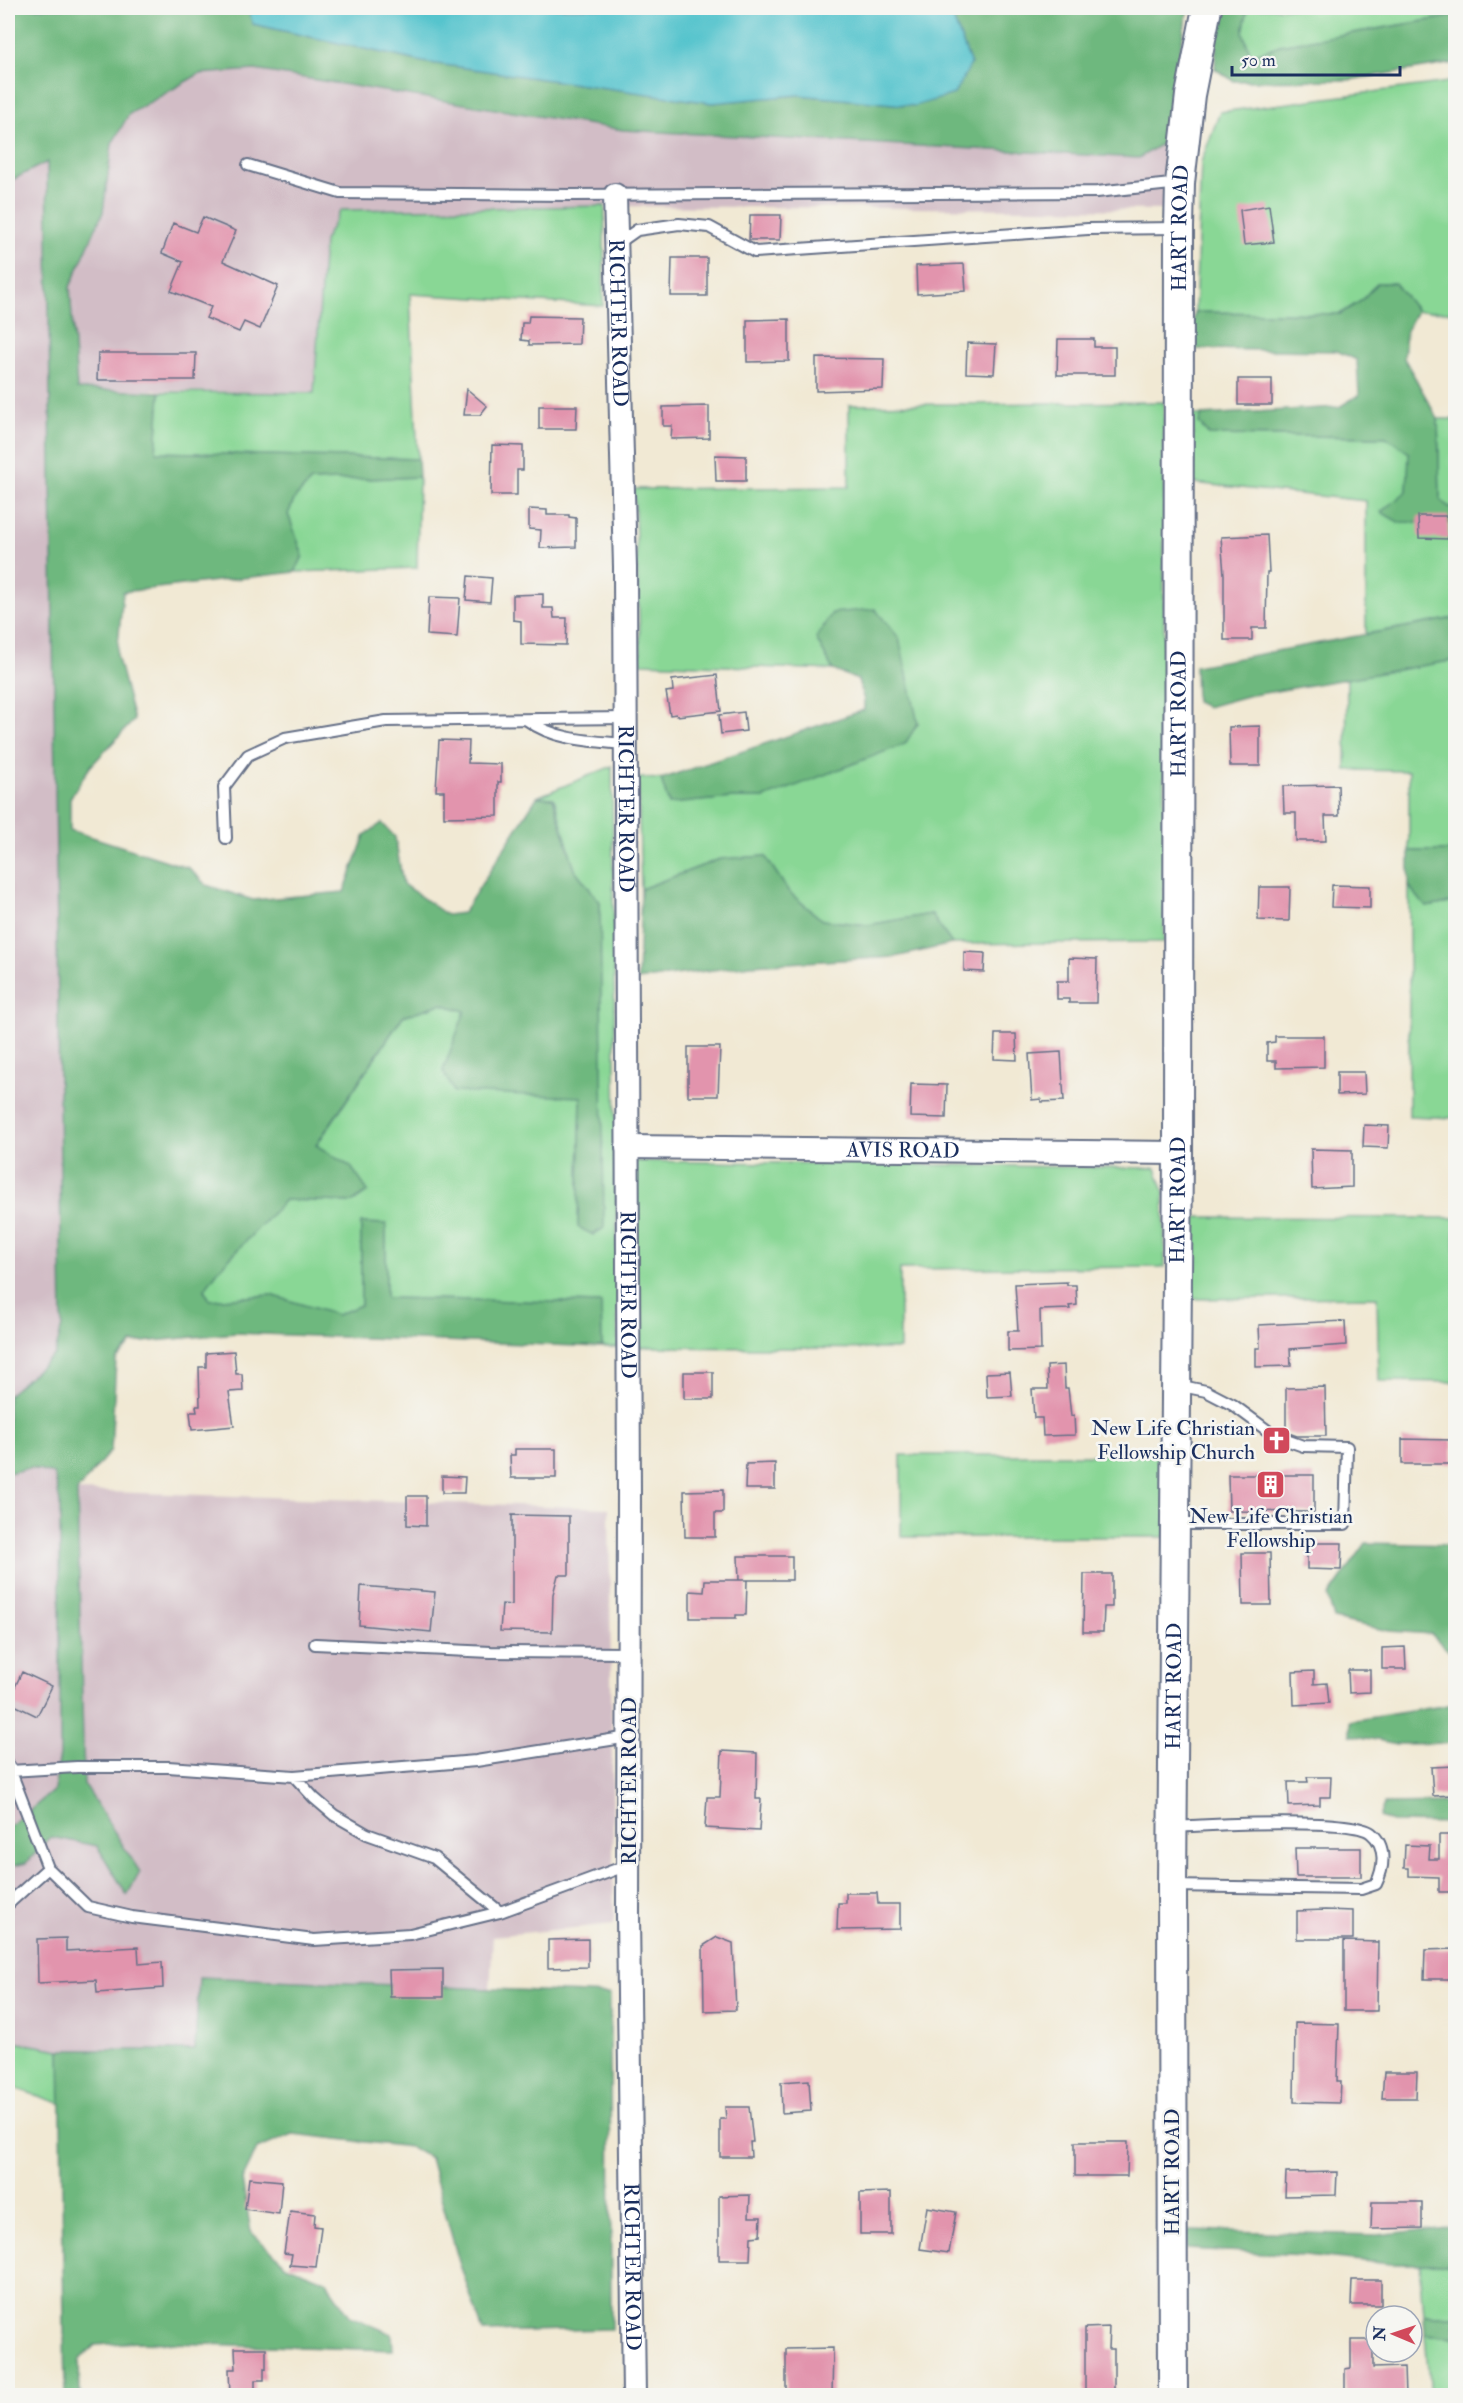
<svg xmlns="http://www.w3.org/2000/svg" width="1463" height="2403" viewBox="0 0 1463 2403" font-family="'IM FELL Double Pica',serif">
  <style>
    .industrial { fill: #d2bdc6 }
    .green { fill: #89d795; stroke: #52837a; stroke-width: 1.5 }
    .forest { fill: #6eb87e; stroke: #44746e; stroke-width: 1.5 }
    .water { fill: #57c4cd; stroke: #397a96; stroke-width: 1.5 }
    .building { fill: #e294ad }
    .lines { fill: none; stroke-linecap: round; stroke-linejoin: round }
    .service-casing { stroke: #667087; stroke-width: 14 }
    .minor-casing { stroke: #667087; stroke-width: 26 }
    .tertiary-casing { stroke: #667087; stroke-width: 32 }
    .service { stroke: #fff; stroke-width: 10 }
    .minor { stroke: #fff; stroke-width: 22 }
    .tertiary { stroke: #fff; stroke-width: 28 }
    .labels { text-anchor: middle; stroke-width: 5; stroke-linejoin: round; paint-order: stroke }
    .street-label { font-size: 21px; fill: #1b2f5e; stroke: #f6f6f2 }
    .poi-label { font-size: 21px; fill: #1b2f5e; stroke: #f6f6f2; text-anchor: end }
  </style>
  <rect width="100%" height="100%" fill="#f6f6f2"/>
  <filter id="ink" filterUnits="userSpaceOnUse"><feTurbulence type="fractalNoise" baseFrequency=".0167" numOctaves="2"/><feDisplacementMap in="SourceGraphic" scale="12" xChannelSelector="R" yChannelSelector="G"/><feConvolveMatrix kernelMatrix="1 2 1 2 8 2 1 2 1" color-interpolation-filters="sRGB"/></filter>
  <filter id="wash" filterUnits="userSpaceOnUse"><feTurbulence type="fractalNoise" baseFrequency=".008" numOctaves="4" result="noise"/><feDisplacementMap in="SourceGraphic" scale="24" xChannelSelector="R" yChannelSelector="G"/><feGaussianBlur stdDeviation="1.35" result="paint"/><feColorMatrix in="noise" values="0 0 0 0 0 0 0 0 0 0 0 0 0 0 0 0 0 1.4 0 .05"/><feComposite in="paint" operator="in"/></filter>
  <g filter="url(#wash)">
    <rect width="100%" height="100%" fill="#f1e9d4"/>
    <path class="industrial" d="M255,70l368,60 516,27 24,-14 1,67 -559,-4 -281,35 -10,152 -237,-4 -7,-102 33,-75 9,-68 17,-30 70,-40z
      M47,162l15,1164 -7,28 -47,41v-1213z
      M30,1468l24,6 6,28v253l-6,35 -43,36h-3v-353z
      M77,1491l532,17 5,416 -121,12 -3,53 -290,-12 -5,73h-135l-52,-9v-174l18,-4 25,-26 46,9 30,49 13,-23 -56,-88z"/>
    <path class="green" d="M1248,8h207v8l-175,29 -30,11 -7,-24z
      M1455,81v231l-38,-1 -23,-28h-17l-16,18 -21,13 -145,-2 6,-150 19,-50z
      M605,206l-2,100 -193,-12 8,165 -262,-7 4,-60 154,1 10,-152 17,-31z
      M1164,402v540l-212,2 -21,-30 -63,11 -46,-5 -33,-28 -24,-36 -45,3 -79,30 -3,-111 23,1 8,25 62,-6h33l154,-75 -102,-85 17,32 -192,-7 -7,-174 215,-2v-82z
      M1193,415h9l-3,8 10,12 177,2 24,16 -3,38 -9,31 57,1v95l-89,16v-133l-173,-18z
      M1438,419h17v88h-6l-9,-7z
      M419,477l-2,91 -122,4 8,-16 -15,-42 7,-16 16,-17z
      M1455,660v191h-46v-80l-63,-1 1,-92z
      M612,766l6,581h-16l-1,-44 -215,-5v-74l-25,-1v82l-24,10 -66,-20 -61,5 -6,-11 16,-21 65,-68 68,2 15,-10 -17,-25 -35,-21 87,-130 38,-12 25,7 -23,60 138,26 -3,130 22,-325 -25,-32 -21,-72 -17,-1z
      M1409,886l17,21 29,-5v216l-46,-2z
      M635,1161l521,7 8,24 1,75 -265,2v80l-266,-2z
      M1187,1217l268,1v164l-76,-1 -2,-84 -190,2z
      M901,1455h266l-1,82h-265z
      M8,2041l52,9 2,54 -54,-18z
      M1420,2264h35v52h-31z
      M1425,2334l30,3v58h-25z"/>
    <path class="forest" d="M8,8h239l6,16 170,38 289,41 86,-8 117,11 56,-42 -22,-56h239l-25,135 -24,15 -516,-28 -368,-60 -56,4 -70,40 -17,30 -9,68 -33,75 7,102 83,3 -4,60 262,7 1,18 -108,4 -16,17 -7,16 15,42 -8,16 -172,20 -6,63 17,65 -44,47 -20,31v32l119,38 17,17 47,15 91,-8 21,-57 17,-12 13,14 8,47 44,31 16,-2 74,-116 16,1 22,72 25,32 4,326 -11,7 -15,-8 3,-130 -127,-5 -11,-21 22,-60 -24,-7 -38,12 -87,129 35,22 17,24 -15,11 -68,-2 -65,68 -16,22 6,10 61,-5 66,20 24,-10v-82l25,1v74l215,5 1,44 -366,-14 -104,10 -16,17 -5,90 -34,41 7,293 56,88 -13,23 -30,-49 -46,-9 -25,26 -18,4v-41h3l43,-36 6,-35v-253l-6,-28 -24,-6 -22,5v-78l47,-41 7,-28 -15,-1164 -39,20z
      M1222,8h26l-5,24 8,24 29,-11 175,-29v47l-107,17 -114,1 -19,-12 2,-40z
      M1377,283h18l22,28 -11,20 -2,27 34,61 2,81 9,7h6v16l-57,-1 -17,-10 26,-21 2,-38 -23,-16 -177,-2 -10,-12 3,-8 137,-8 20,-12 -2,-35 -20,-9 -142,-2 -5,-16 5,-21 145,2 21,-13z
      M875,609l24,29 19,85 -13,21 -141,54h-33l-62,6 -8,-25 203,-69v-10l-6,-20 -25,-10 -17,-32 16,-25z
      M1455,618v42l-208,36 -40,11 -11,-5 -1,-36z
      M1409,851h46v51l-29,5 -17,-21z
      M765,856l24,36 33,28 46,5 63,-11 21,30 -57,13 -144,8 -113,15 3,-91 79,-30z
      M1366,1543l89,2v112l-24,-23 -42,-3 -55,-12 -6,-22z
      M1455,1704v39l-58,1 -47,-9v-14z
      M1455,1803v20l-63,-1 -13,-5 5,-13z
      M199,1977l411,17 1,335 -128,3 -24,-70 -29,-104 -19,-11 -118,-13 -36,15 -15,31 9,52 35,33 40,16 24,35 42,18 1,16 -255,-8 -43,3 -16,15 1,35h-15l-5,-345h135z
      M1455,2226v38h-64l-86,-9 -118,-6 1,-19 190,5z
      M1424,2316h31v21l-30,-3z"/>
    <path class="water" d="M247,8h702l22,56 -17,30 -39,12 -117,-11 -86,8 -289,-41 -170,-38z"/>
    <g id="blocks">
      <path class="building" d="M1269,205l5,37 -30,3 -4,-35z
        M750,215h31l-1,25h-31z
        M203,217l33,14 -13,30 55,25 -18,43 -16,-7 -5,10 -33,-14 5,-11 -40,-16 12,-29 -21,-9 11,-30 23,9z
        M672,258h35v38h-36z
        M964,264l2,27 -49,3 -1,-28z
        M529,316l51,1 -1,27 -50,1v-4l-8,-1 1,-17h6z
        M789,319v42l-42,1v-42z
        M1058,339h36v8h21v28h-58z
        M967,343l29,1 -2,30 -28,-1z
        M98,353h98l-1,27h-98z
        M816,358l68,1 -1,30 -67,2z
        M1238,379h34v26h-34z
        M467,389l20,17 -7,9h-16z
        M539,406h38l-1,23h-37z
        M709,406v32l-38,1 1,-13h-9v-19z
        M492,445l31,1v24h-6v25h-26z
        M715,455l31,1v25h-30z
        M529,509l18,1v5h22v2l7,1v29l-36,1 1,-18 -12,-1z
        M1418,516h30v23l-29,-1z
        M1267,535l2,37h-2l-1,56h-14v12h-28v-66l-3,-37z
        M468,576l24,2 -2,24 -24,-2z
        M543,594v14h10l1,10h13l-1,27 -45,-1v-23l-8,-1v-25z
        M429,597l31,1 -3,39 -30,-2z
        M717,675l4,36 -44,5 -1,-2 -6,1 -4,-23 7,-1 -1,-11z
        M744,712l2,19 -25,3 -2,-19z
        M1260,726v40h-30l-1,-39z
        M439,740l30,1 -1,22 33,1v18h-3v34l-54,1v-26h-8z
        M1338,785l1,31h-14l1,25h-30v-28h-12l-1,-27z
        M1332,885l38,1v22l-39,-1z
        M1259,887h31l-1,34 -31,-1z
        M964,952l21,1 -1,19 -20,-1z
        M1069,958l28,1 -1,44h-27v-4h-12v-18h12z
        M995,1034h21l1,26 -23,-1z
        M1275,1036h49v31l-48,1v-7h-9v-18l8,-1z
        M688,1047h32l-2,49h-30z
        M1061,1052l3,49 -23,1v-3l-9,1 -3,-46z
        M1337,1072h27l1,22 -28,1z
        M911,1084l36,1 -1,33 -36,-1z
        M1364,1125l25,1 -1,22 -25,-1z
        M1311,1149l41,1v37l-40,2z
        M1067,1282v3h9l1,20 -8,1 1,3 -30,1 1,40 -33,1v-20h10l-3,-47z
        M1345,1321l1,24 -56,4 1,17 -35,1v-19h4l-1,-23z
        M234,1351l2,23h6l1,17 -14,1 5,34 -42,4 -2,-18h7l-1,-6h4l-1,-39h7v-14z
        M1064,1365l1,23h3l3,28 3,-1 1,20 -32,1 -1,-18h-8l-2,-29h16l-1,-23z
        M684,1372h29v27h-29z
        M1010,1372l2,24 -25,1 -1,-24z
        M1325,1387l1,49h-29l-11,-4v-44z
        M1402,1439l50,1 1,24h-51z
        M515,1449h41v29h-45l-1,-23h5z
        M775,1463v26h-30l1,-25z
        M1228,1475h86v37l-85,-1z
        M442,1476l23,1 -1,16h-22z
        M723,1490v23h-8v24h-30l-1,-46z
        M407,1496h19v30l-19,-1z
        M512,1515l57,1v59h-11l-5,19 -1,38 -52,-1 2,-27 10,1z
        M1307,1543h35l-1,27 -34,-1z
        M1242,1553h28l1,52h-28z
        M738,1556h54v24h-53z
        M1084,1574h28v33h-8l-1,25h-20z
        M705,1580h42l-1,35h-10v3h-46v-27l14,1z
        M361,1586l74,6 -4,40 -72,-7z
        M1405,1647l1,22h-24v-21z
        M1348,1670h22v22l-21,1z
        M1314,1671v13l13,-1 2,20 -35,2 -1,-33z
        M22,1672l30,14 -15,30 -29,-14z
        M722,1751l35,2 -1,46h5l-2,32 -54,-3 2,-31h13z
        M1455,1766v29l-22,1 -2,-29z
        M1307,1777h24l-1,20h-10v8l-31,1 -1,-24h20z
        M1439,1835h16v57h-16v-15l-30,-1v-8h-5l1,-23 25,1 -1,13h10z
        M1295,1848h66v29h-65z
        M846,1893h31l1,11h22v25l-63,1 1,-27h8z
        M1325,1910l28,1v28h-56v-28z
        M717,1937l16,6 3,67 -32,1 -1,-65z
        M66,1938v13l72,-4 1,17 23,-2 1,26 -66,5 -1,-13 -58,3 -1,-44z
        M588,1939v28l-40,1v-28z
        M1344,1941l34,1 -1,69h-33z
        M1455,1949v30h-31l1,-29z
        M443,1969v28h-53l-1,-27z
        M1295,2023l44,1 -2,57h4l-1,22 -46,-1z
        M1384,2072h33l-1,26h-34z
        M809,2080l2,31 -29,2 -1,-31z
        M725,2107h24l4,35h-3l1,15h-31v-38h6z
        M1075,2142h53l-1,34h-52z
        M1337,2172l-1,23 -51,1 1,-23z
        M249,2178l33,3 -3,33 -34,-5z
        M891,2192v42h-31v-41z
        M750,2195l-1,22h12l-1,19 -9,1 -1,23h-31v-64z
        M1372,2202h50v26l-51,1z
        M927,2207l29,5 -7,41 -29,-4z
        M290,2211l25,3 -1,12 7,1 -5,40 -26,-2 2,-11 -8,-1z
        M1352,2280h29v25h-30z
        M1109,2327l-1,22h6v47h-29v-68z
        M1351,2340h22v28l31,-1 1,28 -60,1v-27l6,-1z
        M235,2348h31v21l-2,-1v12h-9v16h-25l-1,-27h7z
        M833,2348l-1,48h-34l-1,-3h-11v-44z"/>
    </g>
  </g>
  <g filter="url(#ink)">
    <use href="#blocks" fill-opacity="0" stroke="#667087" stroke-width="1.5"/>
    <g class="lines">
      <defs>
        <path id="service" d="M248,165l92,28 233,2 524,-3 83,-9
          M617,244l20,-14 42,-6 30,3 46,25 333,-23 90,-1
          M527,720c29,21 65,21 99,24
          M226,838l-2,-51 24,-32 37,-17 101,-17 240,-3
          M1177,1385l29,6 27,14 42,31 28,10 44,1 -2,77h-168
          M315,1644l176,8 138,1
          M8,1764l40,104 40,39 44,10 182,23 96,-6 90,-22 128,-47
          M10,1771l67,-4h91l126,9 182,-15 153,-24
          M294,1776l20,22 20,17 33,19 67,24 66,54
          M1172,1886l189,3 15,-5c8,-16 11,-38 -5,-51 -20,-16 -165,-8 -197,-6
          M8,1904l40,-36"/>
        <g id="minor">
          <path id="s1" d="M615,195l10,372 4,926 -1,422 6,481"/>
          <path id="s2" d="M627,1147l551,6"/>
        </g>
        <g id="tertiary">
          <path id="s3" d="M1173,2396l-1,-510 6,-733 1,-925 1,-45 10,-88 17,-87"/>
        </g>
      </defs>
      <use href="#service" class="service-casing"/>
      <use href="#minor" class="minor-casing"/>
      <use href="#tertiary" class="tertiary-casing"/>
      <use href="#service" class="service"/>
      <use href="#minor" class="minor"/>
      <use href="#tertiary" class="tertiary"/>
    </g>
  </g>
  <defs>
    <symbol id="church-square" viewBox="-11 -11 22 22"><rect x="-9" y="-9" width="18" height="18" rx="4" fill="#d1495b" stroke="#f6f6f2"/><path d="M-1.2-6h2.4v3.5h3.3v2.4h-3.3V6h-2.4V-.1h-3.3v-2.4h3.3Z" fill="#fff"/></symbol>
    <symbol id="building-square" viewBox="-11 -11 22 22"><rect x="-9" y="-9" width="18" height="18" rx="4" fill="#d1495b" stroke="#f6f6f2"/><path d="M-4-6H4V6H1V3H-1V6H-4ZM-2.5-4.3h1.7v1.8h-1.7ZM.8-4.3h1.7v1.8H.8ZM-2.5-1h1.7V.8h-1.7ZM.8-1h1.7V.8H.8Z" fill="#fff"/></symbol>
  </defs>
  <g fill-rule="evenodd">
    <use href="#church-square" x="1260" y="1424" width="33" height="33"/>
    <use href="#building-square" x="1254" y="1468" width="33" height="33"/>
  </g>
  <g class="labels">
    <g class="street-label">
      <text dy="7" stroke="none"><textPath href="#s3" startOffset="2168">HART ROAD</textPath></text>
      <text dy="7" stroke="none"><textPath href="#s1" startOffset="128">RICHTER ROAD</textPath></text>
      <text dy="7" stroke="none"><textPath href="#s3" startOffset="1682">HART ROAD</textPath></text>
      <text dy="7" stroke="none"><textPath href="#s1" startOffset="614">RICHTER ROAD</textPath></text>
      <text dy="7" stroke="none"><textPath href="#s2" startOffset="276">AVIS ROAD</textPath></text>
      <text dy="7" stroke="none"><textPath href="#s3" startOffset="1196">HART ROAD</textPath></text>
      <text dy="7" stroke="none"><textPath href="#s1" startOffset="1100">RICHTER ROAD</textPath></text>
      <text dy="7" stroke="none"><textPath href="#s3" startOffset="710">HART ROAD</textPath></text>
      <text transform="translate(629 1781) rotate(-90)" y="7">RICHTER ROAD</text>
      <text transform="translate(1172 2172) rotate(-90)" y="7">HART ROAD</text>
      <text dy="7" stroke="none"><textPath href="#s1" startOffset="2072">RICHTER ROAD</textPath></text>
    </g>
    <g class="poi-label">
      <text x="1255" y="1435">New Life Christian<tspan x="1255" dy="24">Fellowship Church</tspan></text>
      <text x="1271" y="1523" text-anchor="middle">New Life Christian<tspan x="1271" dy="24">Fellowship</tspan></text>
    </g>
  </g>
  <rect width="1463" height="2403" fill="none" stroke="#f6f6f2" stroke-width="30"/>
  <g transform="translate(1394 2334) rotate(272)"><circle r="28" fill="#f6f6f2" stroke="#9ea6b7" stroke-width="1.5"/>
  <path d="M0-4.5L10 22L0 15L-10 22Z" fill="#d1495b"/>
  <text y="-9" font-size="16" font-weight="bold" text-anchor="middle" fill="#1b2f5e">N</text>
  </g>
  <path d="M1232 66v9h168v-9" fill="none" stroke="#1b2f5e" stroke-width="3"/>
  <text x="1241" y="66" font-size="18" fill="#1b2f5e" stroke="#f6f6f2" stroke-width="4.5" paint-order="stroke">50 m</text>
</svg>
